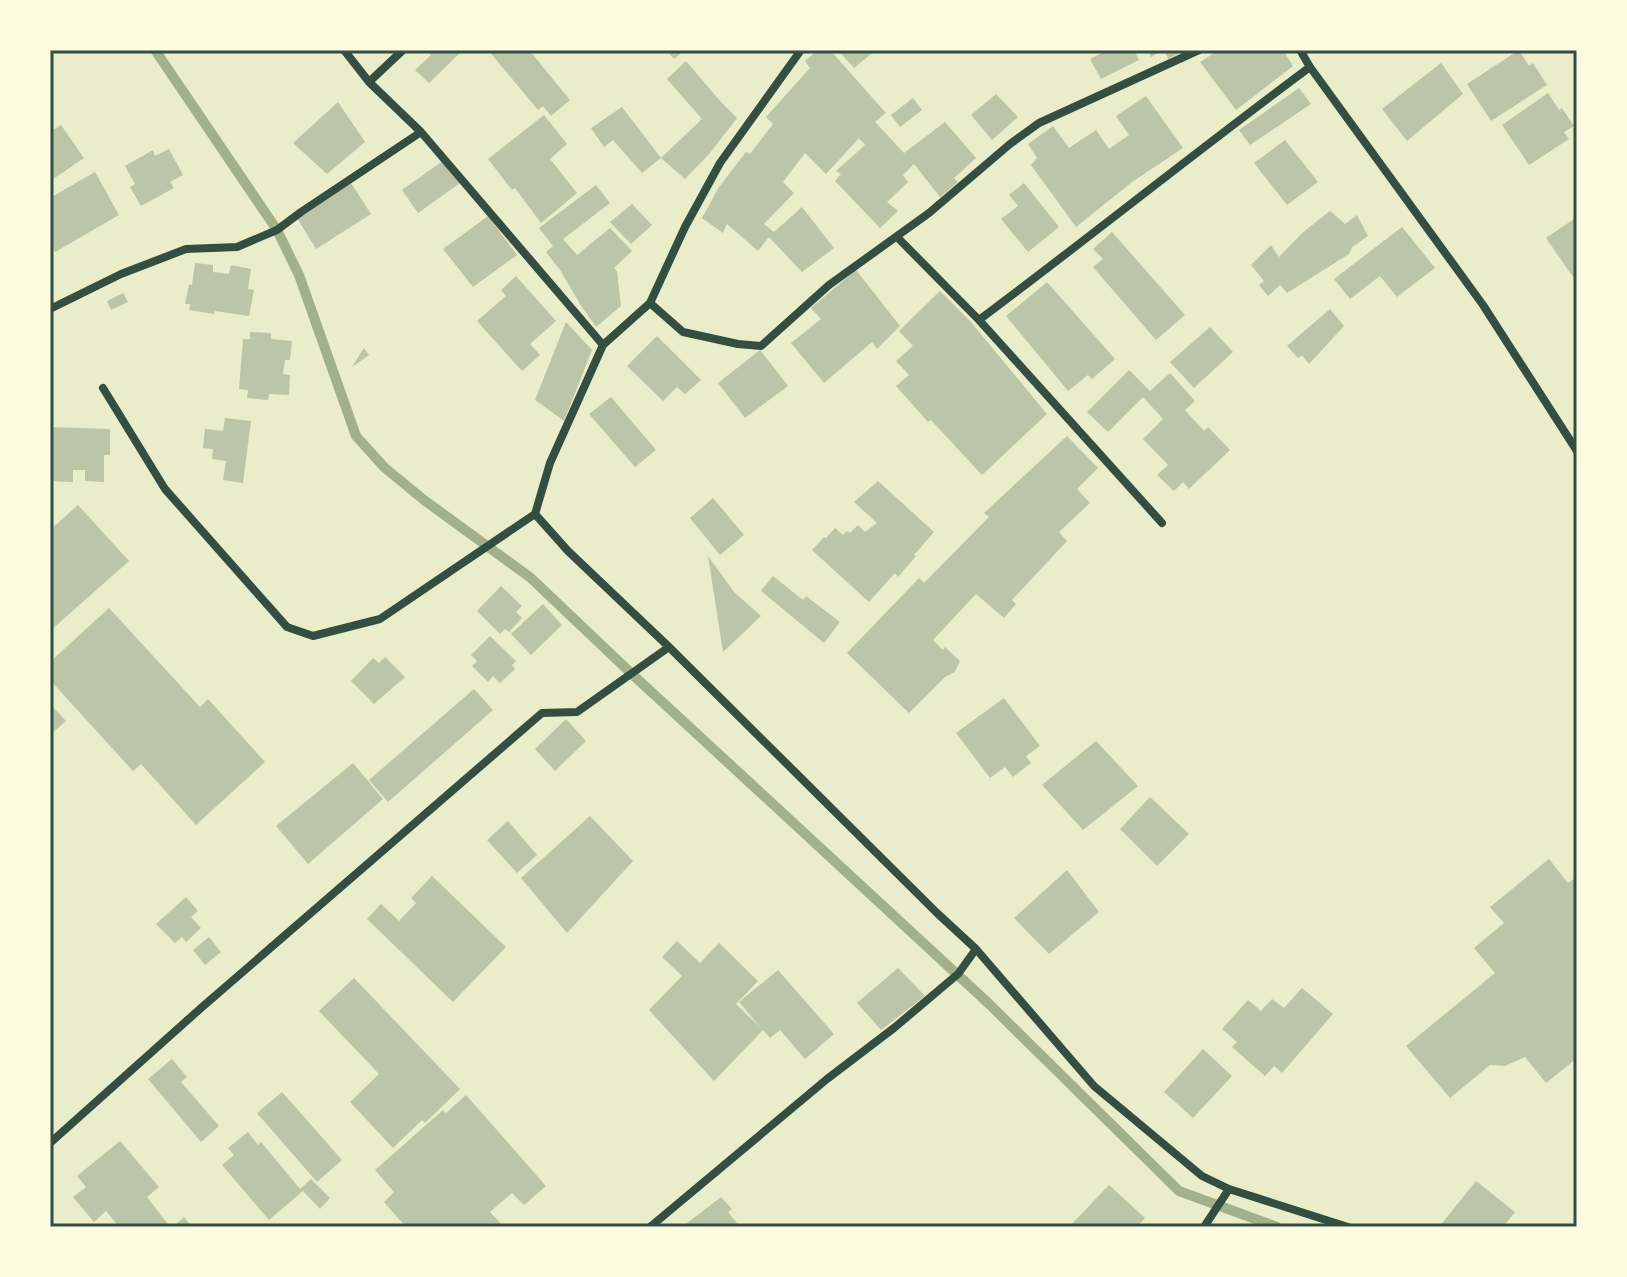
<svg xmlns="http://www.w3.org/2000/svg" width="1627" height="1277" viewBox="0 0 1627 1277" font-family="'Noto Serif',serif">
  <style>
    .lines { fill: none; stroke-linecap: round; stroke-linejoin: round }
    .stream { stroke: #a3b18a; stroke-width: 10 }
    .building { fill: #bcc5a7 }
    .minor { stroke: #344e41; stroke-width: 8 }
    .neatline { fill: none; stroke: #344e41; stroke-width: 3 }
  </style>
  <rect width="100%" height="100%" fill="#e9edc9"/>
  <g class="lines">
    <path class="stream" d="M155,50l122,180 22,45 57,161 29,32 39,32 107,78 100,95 356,329 192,189 98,36"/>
  </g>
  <path class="building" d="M426,50h37l-34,33 -14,-13 16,-15z
    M488,50h41l41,50 -19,16 -8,-10 -5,4z
    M666,50h19l-11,9z
    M818,50h12l56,63 -11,9 29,31 41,-31 31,36 -22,20 4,4 -18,15 -26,-33 -11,11 5,7 -21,20 11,9 -18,17 -45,-47 6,-7 -5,-3 29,-26 -6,-7 -33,36 -21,-21 -22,29 11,11 -30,31 10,8 28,-25 32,41 -32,24 -33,-35 -11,14 -31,-27 -4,9 -21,-15 17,-31 27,-35 4,2 23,-30 -7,-7 44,-49 -5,-7z
    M838,50h38l-22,18z
    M1108,50h26l5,10 -38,19 -11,-20z
    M1148,50h38l-18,9 -4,-9 -13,7z
    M1219,50h64l10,16 -57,44 -36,-48z
    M1519,50l10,16 4,-3 14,22 -56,36 -24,-37z
    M686,61l34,40 17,17 -27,35 -25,26 -24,-21 41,-39 -35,-40z
    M1441,63l22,31 -56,47 -25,-32z
    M1299,88l12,16 -61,41 -11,-15z
    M1548,93l11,17 3,-2 12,18 -10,6 5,7 -40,26 -27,-40z
    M996,94l22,23 -26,23 -21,-25z
    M1146,96l37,52 -51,34 -56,45 -45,-62 6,-7 -9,-14 25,-18 16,22 27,-18 13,19 20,-14 -13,-19z
    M913,98l9,12 -22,17 -9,-12z
    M338,102l27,40 -38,32 -34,-31z
    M622,107l39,51 -19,15 -29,-33 -9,7 -13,-19z
    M544,115l23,29 -17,15 27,34 -36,30 -26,-35 -3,2 -24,-31z
    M61,125l23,33 -31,21 -3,-4v-43z
    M1285,140l33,42 -31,23 -33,-42z
    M169,149l14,26 -13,7 4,6 -33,18 -11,-19 5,-3 -10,-18 28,-16 2,6z
    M444,160l16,23 -42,30 -16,-23z
    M95,172l24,43 -64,37 -5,-7v-47z
    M351,183l20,31 -55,35 -19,-31z
    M1024,183l35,44 -31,25 -27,-33 17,-13 -9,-11z
    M596,185l14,18 -47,36 14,16 33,-27 22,23 -18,17 3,3 4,35 -25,21 -14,-20 -22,-37 -14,-18 7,-6 -14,-18z
    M632,204l20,21 -21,19 -21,-22z
    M1330,211l15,13 12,-9 11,21 -16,11 -3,7 -62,39 -7,-8 -12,11 -9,-11 5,-4 -13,-16 20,-20 8,12 23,-24z
    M488,216l29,39 -44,32 -30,-38z
    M1577,217v57l-4,3 -27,-39z
    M1402,227l33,41 -38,29 -17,-21 -30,23 -16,-20z
    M1112,232l73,83 -29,25 -63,-73 10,-8 -10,-10z
    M195,263l18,2v7l16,2 2,-9 20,4 -3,20 6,1 -5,26 -34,-5 -1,3 -25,-4 1,-6h-5l4,-19h3z
    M856,270l44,56 -23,23 -5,-7 -48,41 -33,-40 30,-24 -10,-11z
    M516,276l40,45 -26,23 10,11 -18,16 -45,-50 29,-25 -5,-6z
    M1047,282l68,77 -23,20 -4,-4 -20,16 -62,-75z
    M940,291l30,30 77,93 -65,61 -51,-55 -3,2 -32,-36 13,-11 -13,-14 17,-15 -14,-15z
    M123,293l5,9 -17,8 -4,-9z
    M1330,309l14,17 -35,38 -7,-9 -4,3 -11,-12z
    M566,322l26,28 -28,71 -29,-21z
    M1210,327l23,25 -39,36 -24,-26z
    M250,332l21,1v6l21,2 -2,19h-5l-2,14 7,1 -1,20 -20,-1 -1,6 -21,-2 1,-8 -9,-1 4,-50h7z
    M657,336l44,44 -16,14 -8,-7 -14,14 -36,-35z
    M364,348l5,7 -17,12z
    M760,350l28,36 -43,32 -27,-35z
    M1129,370l21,21 20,-18 25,28 -10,9 19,21 4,-4 22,23 -41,39 -6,-7 -9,9 -17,-16 11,-10 -25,-26 20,-20 -20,-22 -35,35 -21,-20z
    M611,397l45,53 -21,17 -46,-53z
    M225,418l26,3 -8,62 -20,-3 3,-19 -14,-2 1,-10 -10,-1 2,-19 18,2z
    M50,427l60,2v26h-6v27l-19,-1v-11h-12v12l-23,-1z
    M1067,436l31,32 -21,21 13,14 -31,29 8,9 -55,59 4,4 -12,14 -28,-24 -43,46 10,10 2,-3 15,14 -5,11 -10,5 -36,36 -62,-60 72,-75 5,5 65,-66 -5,-4z
    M878,481l56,51 -20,23 2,1 -18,21 -3,-4 -26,29 -57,-52 12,-13 2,1 9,-10 8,7 4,-4 3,2 8,-8 7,7 12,-9 -23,-21z
    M713,498l31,37 -24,20 -30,-37z
    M78,505l51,56 -79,70v-101z
    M708,556l26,36 27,24 -38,36z
    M773,576l30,24 3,-4 34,26 -16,21 -63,-52z
    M501,586l21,20 -6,6 6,6 -13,14 -4,-3 -5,5 -23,-23z
    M543,604l19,21 -31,30 -20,-21z
    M109,608l91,99 8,-8 57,63 -69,63 -55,-61 -8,7 -83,-91v-18z
    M490,636l26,25 -4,4 3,4 -15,14 -7,-7 -5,6 -16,-16 5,-5 -6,-6z
    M385,657l20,20 -31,27 -23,-23 22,-23 6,5z
    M474,689l19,21 -105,92 -19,-22z
    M1004,698l36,48 -14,10 5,7 -18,14 -8,-10 -15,11 -34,-45z
    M50,704l16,17 -15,13 -1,-1z
    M566,719l20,22 -31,30 -20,-22z
    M1096,741l42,45 -55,44 -41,-45z
    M353,763l30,36 -75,65 -32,-38z
    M1150,797l39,37 -32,32 -37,-37z
    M590,816l43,45 -66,72 -46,-55z
    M508,821l29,34 -20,18 -30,-33z
    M1549,859l19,24 7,-5 2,3v177l-31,25 -21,-26 -20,9 -15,-1 -40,33 -44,-52 89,-73 -21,-25 30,-25 -14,-16z
    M1067,870l32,42 -50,42 -35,-36z
    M432,876l74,71 -53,55 -86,-83 14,-15 18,17 17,-18 -5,-5z
    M186,897l12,14 -7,6 10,11 -15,14 -4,-5 -7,6 -19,-19z
    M209,937l12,15 -16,13 -12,-15z
    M677,941l23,22 19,-20 39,38 -22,23 25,24 -22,-26 39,-32 56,64 -29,25 -25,-29 -10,8 -7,-8 -49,51 -65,-71 33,-34 -20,-19z
    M898,968l27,28 -44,34 -24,-27z
    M354,978l106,111 -35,34 -3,-3 -29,28 -43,-46 29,-28 -60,-63z
    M1302,988l31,26 -51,59 -8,-7 -9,10 -33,-29 5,-5 -15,-13 26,-29 13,11 11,-12 12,9z
    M1203,1049l29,27 -39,42 -29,-26z
    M172,1059l15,18 -6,5 38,44 -18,16 -53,-63z
    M282,1092l60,68 -25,22 -60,-69z
    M466,1095l80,91 -22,19 -12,-12 -22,19 14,15h-98l-22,-25 10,-10 -19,-22 68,-60 3,3z
    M248,1132l10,13 3,-3 39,47 11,-10 19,19 -10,11 -17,-18 -34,29 -47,-55 12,-10 -6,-7z
    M120,1141l39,46 -12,10 23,30h-51l-13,-16 -12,11 -21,-25 13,-10 -9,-11z
    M1476,1181l39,31 -12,15h-64z
    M1109,1185l36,33 -8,9h-68z
    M721,1197l11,12 -4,3 12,15h-58z
    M184,1217l8,10h-19z"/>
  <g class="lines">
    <path class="minor" d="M344,50l25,32 52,50 182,213 -53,118 -15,51 33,37 101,96 268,266 39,36 118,137 108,90 27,13 119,38
      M1300,50l10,17 173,238 94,146
      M369,82l34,-32
      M897,237l82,83c111,-83 219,-170 331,-253
      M650,303l33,29 55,12 23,2 68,-61 100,-72 81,-69 29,-21 160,-73
      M50,309l71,-35 65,-25 51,-2 40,-17 24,-18 120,-80
      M979,320l183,203
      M603,345l47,-42 35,-76 35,-64 81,-113
      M103,388l62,101 122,138 26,9 67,-17 155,-105
      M50,1143l151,-135 341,-295 35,-1 92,-65
      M650,1227l177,-148 67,-51 64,-54 18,-25
      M1204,1227l25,-38"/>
  </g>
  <rect width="1627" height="1277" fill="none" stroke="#fefae0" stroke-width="104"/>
  <rect x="52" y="52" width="1523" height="1173" class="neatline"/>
</svg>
